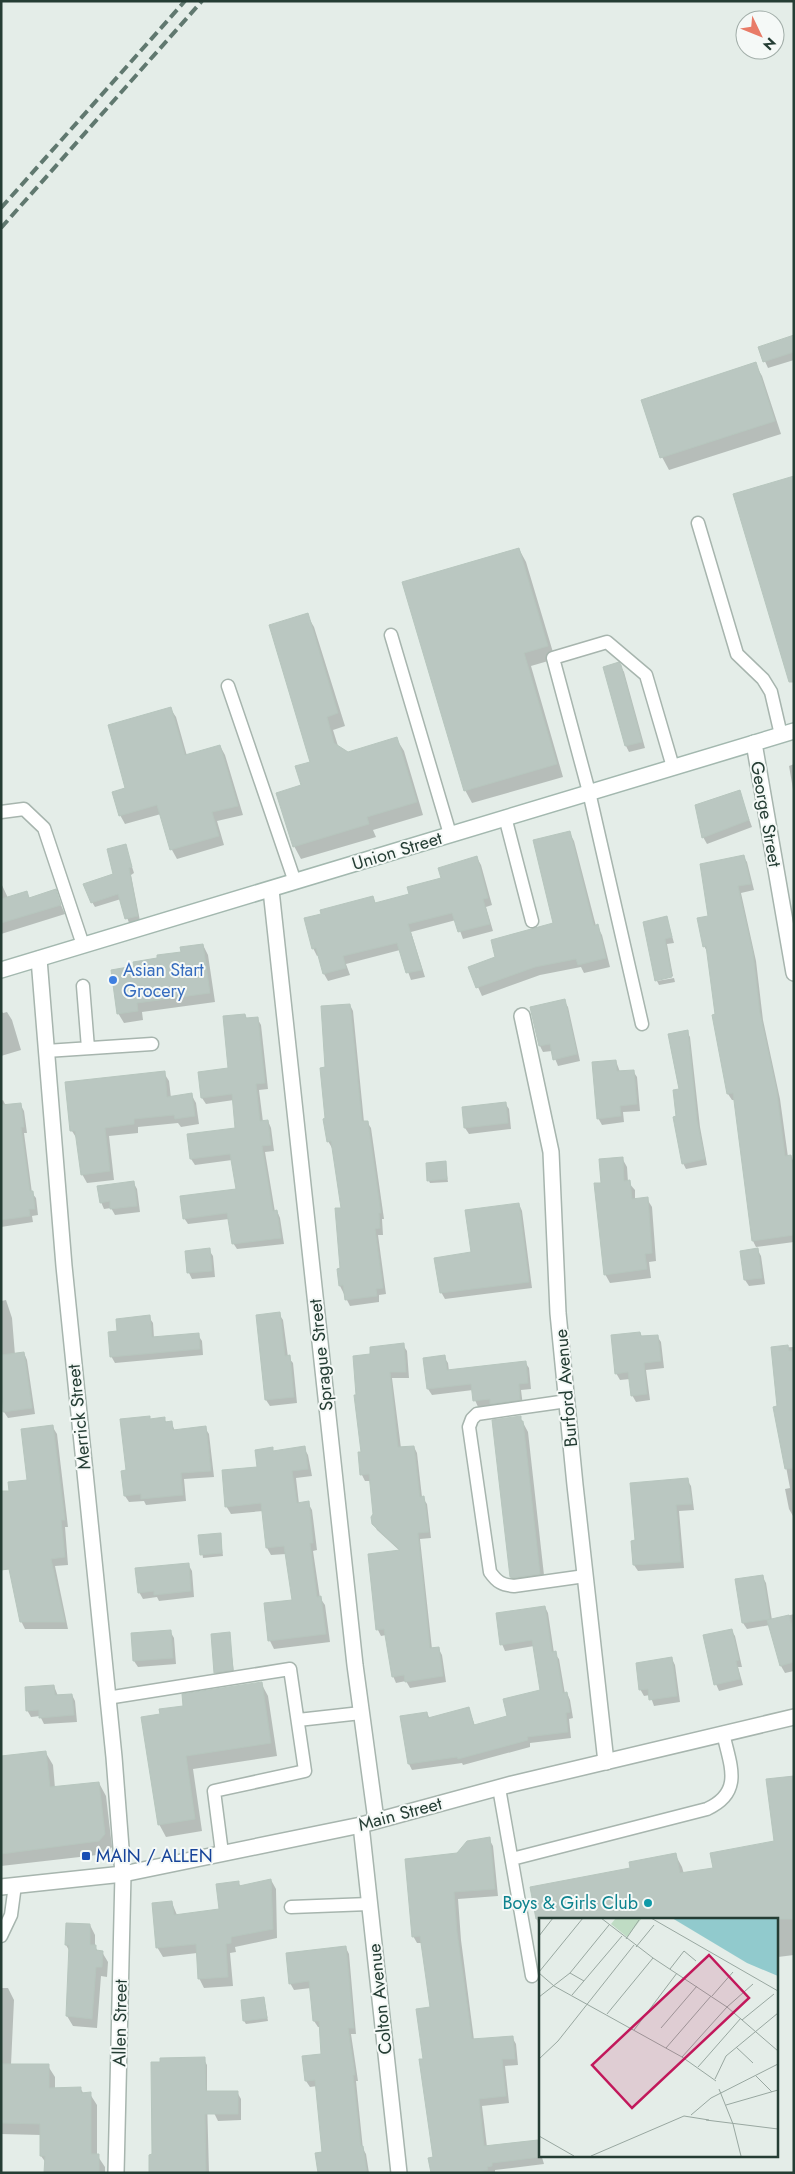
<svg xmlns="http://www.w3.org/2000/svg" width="795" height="2174" viewBox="0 0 795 2174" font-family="Jost,sans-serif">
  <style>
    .shadow { fill: #0003 }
    .building { fill: #bac7c1; stroke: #b7c6be }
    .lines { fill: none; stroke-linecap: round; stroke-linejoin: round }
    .service-casing { stroke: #a7b5ae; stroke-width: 15 }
    .minor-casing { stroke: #a7b5ae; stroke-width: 18 }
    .tertiary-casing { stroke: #a7b5ae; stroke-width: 18 }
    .secondary-casing { stroke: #a3b8af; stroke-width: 18 }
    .service { stroke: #fff; stroke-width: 12 }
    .minor { stroke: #fff; stroke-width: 15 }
    .tertiary { stroke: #fff; stroke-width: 15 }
    .secondary { stroke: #fff; stroke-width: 15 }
    .rail { stroke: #60786f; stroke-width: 4; stroke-dasharray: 10 5; stroke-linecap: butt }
    .shop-dot { fill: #3f7fe0; stroke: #f5f9f7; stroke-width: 2 }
    .transit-dot { fill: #1a4fb4; stroke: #f5f9f7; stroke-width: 2 }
    .culture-dot { fill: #0f9aa8; stroke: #f5f9f7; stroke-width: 2 }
    .labels { text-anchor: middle; stroke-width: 4; stroke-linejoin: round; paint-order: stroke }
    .street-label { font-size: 18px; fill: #253d34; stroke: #f5f9f7 }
    .shop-label { font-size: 18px; fill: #366cbe; stroke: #f5f9f7; text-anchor: start }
    .transit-label { font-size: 18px; fill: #164399; stroke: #f5f9f7; text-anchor: start }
    .culture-label { font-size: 18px; fill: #0d838f; stroke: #f5f9f7; text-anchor: end }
    .inset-road { fill: none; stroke: #98a7a0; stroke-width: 1 }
    .view { fill: #c2185b; fill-opacity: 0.15; stroke: #c2185b; stroke-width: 2.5 }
    .inset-edge { fill: none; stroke: #253d34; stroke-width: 2.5 }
  </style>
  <rect width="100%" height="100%" fill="#e4ede8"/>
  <path class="shadow" d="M794,336v24l-26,8 -9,-20z
    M755,364l7,12 19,58 -112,36 -7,-13z
    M519,549l7,13 29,97 -24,7 32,111 -91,26 -7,-13z
    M307,615l7,12 31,99 -12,4 5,16 10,7 48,-15 8,13 19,64 -50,15 3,7 -75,22 -7,-13 18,-83z
    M620,665l4,7 21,76 -16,4 -3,-6 -21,-78z
    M170,708l6,9 11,39 33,-10 5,9 18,60 -26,6 7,24 -47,14 -5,-9 -11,-36 -36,10 -5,-9 7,-26z
    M794,764v31l-5,-29z
    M739,792l13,35 -45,17 -4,-7z
    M569,832l5,9 22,85h1l5,9 8,32 -26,6 -3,-6 -41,8 -58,21 -13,-29 27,-9 59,-34z
    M125,845l9,28 -3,2 9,46 -11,2 -8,-24 -26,8 -3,-5 23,-27z
    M743,856l4,6 7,28 -13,3 15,68 7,59 17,79 8,58 2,-1 4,6v80l-38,5 -3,-6 -18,-141h-3l-4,-6 -15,-78 4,-1 -9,-62 -4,-7 5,-29z
    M477,858l4,7 11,40 -6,2 7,24 -30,8 -7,-19 -45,12 14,45 -14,3 -11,-30 -54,14 4,11 -22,6 -4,-7 -5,-19 -2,1 -4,-8 59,-51 4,7 35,-9 32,-16z
    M1,883l7,15 18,-6 4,7 25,-8 10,23 -64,20z
    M667,918l7,25 -7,1 6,32 -17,3z
    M203,945l5,10 7,47 -73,10 1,8 -19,3 -6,-10 17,-45z
    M674,978l1,4 -16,3 -2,-4z
    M564,1001l4,6 12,54 -22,5 -6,-15 -9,1 -3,-6 -8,-38z
    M350,1005l3,6 11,111h3l4,6 13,91h-2l1,16h-5l8,59 -7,1v7l-29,4 -10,-20 -1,-16h3v-61l-8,-62 -2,1 -4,-7 -2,-22 1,-50z
    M1,1011l2,2 4,-1 5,8 9,30 -20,6z
    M245,1015l2,4 10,-1 4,7 7,64 -9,1 4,32 5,-1 3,7 3,23 -9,1 10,60 2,-1 3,7 4,26 -47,5 -4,-6 -4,-24 -41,5 -4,-6 53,-28 -5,-30 -37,5 -4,-6 45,-30 -2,-29 -28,4 -4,-6 27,-29z
    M687,1032l3,5 10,90 7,38 -21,4 -3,-6 -6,-45z
    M616,1061l4,11 13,-1 4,6 3,34 -17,1 1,10 -22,3 -4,-7z
    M164,1073l5,8 2,17 20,-4 5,9 3,21 -18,3 -3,-4 -40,4v6l-29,3 5,44 -27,3 -5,-9 -5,-35 -5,-8z
    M3,1100l3,6 14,-2 4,7 3,22h-3l8,60 4,5 2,17 -6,1 1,6 -32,5v-126z
    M505,1103l4,6 2,20 -42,5 -4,-6 -2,-20z
    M622,1158l5,9 1,15 7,8v10l12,-1 5,8 4,54 -7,1 2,16 -41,5 -5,-9z
    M445,1162l3,20 -18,1 -1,-2z
    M133,1182l4,7 3,23 -25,3 -4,-7 -7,1 -3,-7z
    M519,1204l3,7 10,77 -87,11 -4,-7 31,-39z
    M757,1249l4,7 4,28 -16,2 -4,-6z
    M209,1250l4,6 2,21 -23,2 -3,-6z
    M6,1300l6,18 3,37 9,-2 3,7 8,54 -27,4 -4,-6 -3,-22v-89z
    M279,1314l4,6 5,37 5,6 4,40 -27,3 -4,-6z
    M149,1317l4,6 1,15 44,-3 4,6 1,14 -88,8 -4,-7 7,-24z
    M640,1333l2,4 15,-1 4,6 3,26 -18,2 4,30 -14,2 -4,-7 -2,-16 -10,1 -4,-7z
    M403,1345l4,6 2,27h-17l9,70 13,-1 3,6 5,44 5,7 4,34 -11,1 12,110 6,-1 4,7 4,27 -36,6 -4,-7 -10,2 -3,-7 -7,-41 -5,1 -3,-6 22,-79 -23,-21 -4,-7 2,-8 -4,-34h-6l-3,-6 -3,-22h3l-5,-57 15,-40z
    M794,1347v169h-1l-4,-7 -4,-20 5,-1 -15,-80 4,-1 -6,-59z
    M444,1357l4,6 1,8 76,-9 4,6 2,21 -10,1 2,16 -28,4 -3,-5 -14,2 -3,-7 -2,-10 -41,5 -4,-6z
    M149,1417l2,3 13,-1 3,4 4,-1 4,9 30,-3 4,6 5,43 -30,2 2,22 -40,4 -2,-4 -15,1 -4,-6 2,-24z
    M520,1417l8,15 17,152 -29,3 -5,-10z
    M52,1426l5,8 11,93h-3l3,38 -13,1 13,63h-43l-4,-8 8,-140z
    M304,1448l4,7 4,21 -16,2 3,26 9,-1 4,7 5,40 -4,1 7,47 5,7 5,37 -56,7 -4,-8 -5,-37 28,-3 -7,-47 -15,1 -4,-7 -4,-37 -32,3 -5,-8 46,-57 2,3z
    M687,1480l4,6 3,24 -15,1 5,57 -46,3 -4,-6 2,-24z
    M220,1534l3,22 -20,2 -3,-22z
    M188,1564l4,7 2,26 -35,4 -2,-4 -14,2 -4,-7z
    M762,1576l4,7 6,37 22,-6v57l-9,2 -4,-7 -11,-41 -23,4 -4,-6z
    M545,1607l3,6 6,40 5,6 6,35 2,-1 3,7 3,18 -4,1 2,19 -41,5v4l-67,18 -1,-2 -50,7 -3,-6 -7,-47 25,-4 3,6 39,-10 6,17 34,-9 33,-26 -8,-45 -29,5 -3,-7z
    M731,1630l4,6 7,31h-4l5,18 -24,6 -3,-7z
    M170,1631l4,7 2,26 -38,3 -4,-6z
    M229,1633l5,40 -17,2 -2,-3z
    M672,1659l3,6 5,37 -26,4 -4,-11 -6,1 -4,-7z
    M261,1683l7,13 9,60 -84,13 9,62 -36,6 -7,-13 2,-109z
    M54,1686l4,10 14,-1 3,6 2,21 -33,2 -4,-8 -9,1 -4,-7z
    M46,1753l7,12 2,23 44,-5 7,13 6,51 -6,7 -105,12v-79z
    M794,1777v178l-16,2 1,7h-3v-45h-236v15l-9,-46 100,-19 44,-15 7,13 2,7 30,-5 62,-27z
    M489,1839l4,7 5,50 -40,3 3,41 13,100 38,-3 4,7 2,21 -13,1 4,37 -27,3 5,41 50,-6 7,23 -49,6v3h-63l2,-15 -10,-98 7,-52 -8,-65h-6l-4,-7 44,-81z
    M271,1880l5,9 1,49 -42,9 1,5 -6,1 3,33 -29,2 -5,-10 -2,-25 -34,4 -6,-10 15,-44 5,12 44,-5 17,-28 3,5z
    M90,1925l5,10v11l3,6h4l6,10 -1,15 -6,-1 -4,52 -24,-2 -6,-10 3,-64 -4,-7z
    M346,1948l3,6 7,80h-5l7,47h-2l7,68 3,5 3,19h-50l5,-20 -7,-67 -7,1 -4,-6 16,-26 -2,-28h-2l-4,-6 -3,-33 -17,2 -4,-7z
    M1,1988h7l6,12 -3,65 37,1 7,11v12l25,-1 4,6h6l7,11v50l8,12v6h-59v-10l-5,-7v-21l-40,-1z
    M264,1998l4,23 -22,3 -2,-3z
    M203,2058l4,7v28l30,-1 4,7v21l-23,1 -11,-22 2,74h-59l4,-17z"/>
  <path class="building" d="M794,335v17l-31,10 -5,-15z
    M756,362l19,59 -115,37 -19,-58z
    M794,476v206h-5l-56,-188z
    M519,548l29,98 -24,7 33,111 -93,27 -62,-209z
    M308,613l30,100 -11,4 7,26 14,9 49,-15 20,65 -50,15 2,7 -76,23 -17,-54 25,-8 -6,-19 15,-4 -41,-137z
    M619,662l2,3 21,77 -17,4 -22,-79z
    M171,707l14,48 35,-10 18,61 -26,6 7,24 -49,14 -13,-45 -38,11 -7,-24 13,-4 -17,-63z
    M740,790l9,30 -47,18 -7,-33z
    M570,831l24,95 4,-2 8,34 -28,7 -2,-6 -41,8 -59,21 -8,-21 27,-10 -4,-17 62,-17 -20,-83z
    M126,844l6,23 -3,1 9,48 -13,3 -7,-25 -27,9 -8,-19 30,-10 -6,-25z
    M744,855l7,29 -13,2 15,67 7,60 17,79 8,64 6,-1 3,16v64l-42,6 -19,-148 -6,1 -15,-79 3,-1 -9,-68 -3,1 -6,-29 11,-2 -8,-52z
    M477,856l11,42 -5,1 7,25 -32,8 -6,-19 -44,11 14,46 -16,3 -9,-30 -54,13 3,12 -23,6 -7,-26 -4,1 -8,-31 17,-4 -1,-4 53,-14 2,7 34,-9 -2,-7 34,-9 -3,-10z
    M56,889l5,16 -60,18v-24l26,-8 2,7z
    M667,916l5,21 -7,2 7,38 -17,4 -12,-59z
    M203,944l7,49 -73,10 1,8 -21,3 -6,-44 23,-4 -1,-4 24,-4v-3l24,-3 -1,-5z
    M565,999l12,55 -24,6 -3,-16 -11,2 -9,-39z
    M350,1004l12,117h6l13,92h-2l1,15 -5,1 8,59 -7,1 1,7 -32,4 -2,-15 -4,1 -2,-17 3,-1 -5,-60h6l-10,-67 -4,1 -4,-23 2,-1 -5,-50 5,-1 -4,-61z
    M245,1014l1,4 12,-1 7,66 -9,1 4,37 8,-1 3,25 -9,1 11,65 4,-1 4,28 -49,6 -5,-31 -44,6 -3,-23 56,-7 -6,-35 -40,5 -3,-25 48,-6 -3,-34 -31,4 -3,-26 30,-4 -5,-52z
    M688,1030l9,90 8,39 -23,5 -9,-47 3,-1 -3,-26 6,-1 -11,-55z
    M616,1060l1,11 17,-1 3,34 -17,2 1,10 -24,3 -5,-57z
    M165,1071l2,26 25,-4 3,23 -20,3 -1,-4 -40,4v5l-29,4 5,43 -29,4 -6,-44h-5l-5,-49z
    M506,1102l2,21 -44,5 -2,-21z
    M21,1103l3,24h-3l9,64h3l2,18h-6l1,7 -29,4v-115z
    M623,1157l1,24 6,-1 2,19 16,-2 4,56 -7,1 2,15 -43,6 -10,-92h7l-2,-24z
    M446,1161l1,18 -20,2 -1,-18z
    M134,1181l3,25 -27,3v-8l-10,2 -3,-17z
    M519,1203l10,79 -89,11 -6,-35 37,-6 -6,-42z
    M210,1248l2,23 -25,2 -2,-22z
    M758,1248l4,30 -18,2 -4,-29z
    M280,1312l5,44 5,-1 4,42 -29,3 -9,-85z
    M150,1315l2,22 47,-4 1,16 -90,8 -2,-25 9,-1 -1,-12z
    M640,1332l1,4 17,-1 3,26 -17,2 3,31 -16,2 -3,-24 -13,2 -4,-39z
    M404,1343l2,29h-16l8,75 16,-1 6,51 4,-1 5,36 -11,1 12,115 9,-1 4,29 -38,6 -1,-7 -12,2 -8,-48 -8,1 -8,-76 32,-4 -28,-26 -1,-7 2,-3 -4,-40 -9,1 -2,-23h3l-7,-57h2l-3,-39 17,-2v-7z
    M788,1345l1,6h5v117l-9,1 -12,-62 4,-1 -6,-59z
    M24,1352l8,56 -29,4 -2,-57z
    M445,1355l2,15 79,-9 2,22 -9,1 1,16 -30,4v-5l-17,2 -2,-17 -44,5 -4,-31z
    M150,1416v3l15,-2v5l7,-1 1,9 33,-4 5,45 -30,2 2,22 -42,4v-5l-17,2 -3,-25 5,-1 -6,-51z
    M521,1416v5h2l17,153 -27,4 -3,-1 -18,-157z
    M53,1425l12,95h-4l4,37 -14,2 14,63h-45l-11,-53 -8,1v-79h8l-1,-9 19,-2 -6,-51z
    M305,1446l3,23 -16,2 5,32 12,-2 4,42h-3l7,54 4,-1 5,38 -58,7 -4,-38 28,-3 -8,-54 -18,2 -5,-45 -36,4 -3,-37 35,-3 -2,-17 18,-3v4z
    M688,1478l4,26 -16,1 5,57 -48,3 -2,-24 4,-1 -5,-57z
    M221,1533l1,20 -22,2 -2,-20z
    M189,1563l2,28 -37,4v-4l-16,2 -3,-25z
    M763,1575l7,44 -28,4 -7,-44z
    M545,1606l7,46 4,-1 7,42 4,-1 3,20 -4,1 2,19 -41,5 1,3 -70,19 -1,-2 -49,7 -8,-48 27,-4 1,6 41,-11 5,18 33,-9 -4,-17 37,-9 -8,-50 -32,5 -4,-32z
    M789,1615l5,19v28l-14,4 -13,-46z
    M732,1629l7,31 -3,1 4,18 -26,6 -11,-50z
    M171,1630l2,28 -40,3 -2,-28z
    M230,1632l3,38 -19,3 -3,-39z
    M672,1657l5,39 -28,4 -1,-11 -9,1 -3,-27z
    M262,1682l9,61 -85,13 9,63 -37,6 -17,-108 19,-3 -1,-5 24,-3 -1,-12z
    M54,1685l1,10 17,-1 2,21 -35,3v-8l-13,1 -1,-24z
    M46,1751l4,36 49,-5 6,52 -6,7 -98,13v-98z
    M794,1776v143h-258l-6,-32 100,-19 -1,-6 47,-9 4,20 33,-5 -3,-15 64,-12 -8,-62z
    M490,1837l5,52 -41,3 3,40 15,107 41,-3 2,23h-13l4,37 -27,3 5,47 54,-6 2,17 -48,6v3l-5,1 1,3 -14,3h-43l-3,-15 5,-1 -14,-98h4l-7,-50 14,-2 -10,-71 -8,1 -7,-78 52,-6 10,-12z
    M271,1879l2,50 -42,8v6l-5,1 2,33 -30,2 -2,-35 -40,4 -4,-45 20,-2 2,14 45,-6 -3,-25 23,-3v5z
    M66,1923l24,1v21h6v5l7,1 -1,16h-6l-4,52 -26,-3 3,-71h-4z
    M346,1946l8,82h-6l7,47h-2l8,71h2l4,27h-49l-3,-20 7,-1 -7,-72 -10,1 -3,-25 19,-2 -2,-33h-6l-4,-40 -20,3 -3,-31z
    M264,1997l3,21 -24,3 -2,-21z
    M205,2057l1,34h32v23h-33l1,59h-57v-18l3,-1 -1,-92h9v-4z
    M1,2064h48v24l32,-1v6l10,-1v62h8v19h-55l1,-17h-5v-32l-39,-1z"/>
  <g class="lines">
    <defs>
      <path id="service" d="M698,523l39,131 26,25 8,13 10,43
        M391,635l59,199
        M228,686l67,196
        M1,812l23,-3 20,19 39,117
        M505,817l27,104
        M83,986l5,62
        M642,1024l-53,-232 -36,-134 54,-16 39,33 27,92
        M46,1051l106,-7
        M567,1401l-90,13 -5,5 -3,8 21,145c7,10 12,13 24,14l71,-10
        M107,1698l183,-29 15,102 -91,20 8,62
        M298,1720l63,-7
        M499,1788l33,188
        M512,1859l195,-50c37,-17 23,-44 16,-76
        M291,1907l78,-3
        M1,1936l10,-21 4,-30"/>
      <path id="minor" d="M754,743l40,230
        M271,890l84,775 21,155
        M39,959l25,307 50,491 9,117 -7,299
        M522,1016l29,136 7,161 17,172 31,277
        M361,1825l38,348"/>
      <path id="tertiary" d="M1,1887l122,-13 238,-49 151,-41 282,-67"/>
      <path id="secondary" d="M1,970l793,-239"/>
    </defs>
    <use href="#service" class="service-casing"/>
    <use href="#minor" class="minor-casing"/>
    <use href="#tertiary" class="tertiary-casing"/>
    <use href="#secondary" class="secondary-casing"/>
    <use href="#service" class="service"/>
    <use href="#minor" class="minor"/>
    <use href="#tertiary" class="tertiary"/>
    <use href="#secondary" class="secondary"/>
    <path class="rail" d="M1,208l184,-207
      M1,228l201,-227"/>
  </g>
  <circle class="shop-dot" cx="113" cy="980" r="5"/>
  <rect class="transit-dot" x="81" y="1851" width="10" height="10" rx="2.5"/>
  <circle class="culture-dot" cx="648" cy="1903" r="5"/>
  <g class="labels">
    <g class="street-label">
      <text transform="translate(766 814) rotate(80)" y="6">George Street</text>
      <text transform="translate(397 851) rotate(-17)" y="6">Union Street</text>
      <text transform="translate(321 1355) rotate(-96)" y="6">Sprague Street</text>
      <text transform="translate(566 1388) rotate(-95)" y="6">Burford Avenue</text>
      <text transform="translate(79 1417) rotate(-96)" y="6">Merrick Street</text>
      <text transform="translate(400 1814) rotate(-15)" y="6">Main Street</text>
      <text transform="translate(380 1999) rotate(-96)" y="6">Colton Avenue</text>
      <text transform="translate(120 2023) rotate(-89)" y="6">Allen Street</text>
    </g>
    <g class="shop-label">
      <text x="123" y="976">Asian Start<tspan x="123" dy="21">Grocery</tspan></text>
    </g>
    <g class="transit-label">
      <text x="96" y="1862">MAIN / ALLEN</text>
    </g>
    <g class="culture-label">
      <text x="638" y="1909">Boys &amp; Girls Club</text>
    </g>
  </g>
  <g transform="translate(539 1918)">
    <rect width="239" height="239" fill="#e4ede8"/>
    <path d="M77,0h26l-15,19 -16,-13z" fill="#bfdcc4"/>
    <path d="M133,0h106v58l-31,-13z" fill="#91cacd"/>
    <path class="inset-road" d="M62,0l52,40 74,49 51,44M112,0l127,73M0,18l14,-18M87,21l13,-19M97,29l18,-22M131,51l14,-18 12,10M0,54l44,-54M0,55l15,13 128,71 34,24M31,55l14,8M33,77l50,-59M173,78l21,-24M0,79l31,-24 39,-48M68,96l46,-56M203,102l32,-26M122,110l36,-42M95,112l43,-57M197,129l17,16M127,130l45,-52M143,139l45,-50 26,-23M0,141l19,-18 76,-96M159,149l43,-49M217,158l16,16M176,161l11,-23 52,-43M180,171l14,35M187,187l52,-15M152,197l20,-17 67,-34M167,202l72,9M194,206l8,32M0,218l35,20M52,238l93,-40 25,4"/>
    <path class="view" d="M170,37l40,43 -117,110 -40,-43z"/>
    <rect width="239" height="239" class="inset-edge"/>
  </g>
  <rect width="795" height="2174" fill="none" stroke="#253d34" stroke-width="5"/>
  <g transform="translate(760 35) rotate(133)"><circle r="24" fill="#f5f9f7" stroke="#a2aea9"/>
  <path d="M0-4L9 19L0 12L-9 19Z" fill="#e87b67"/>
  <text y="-8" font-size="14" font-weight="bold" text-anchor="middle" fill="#253d34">N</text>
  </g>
</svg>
